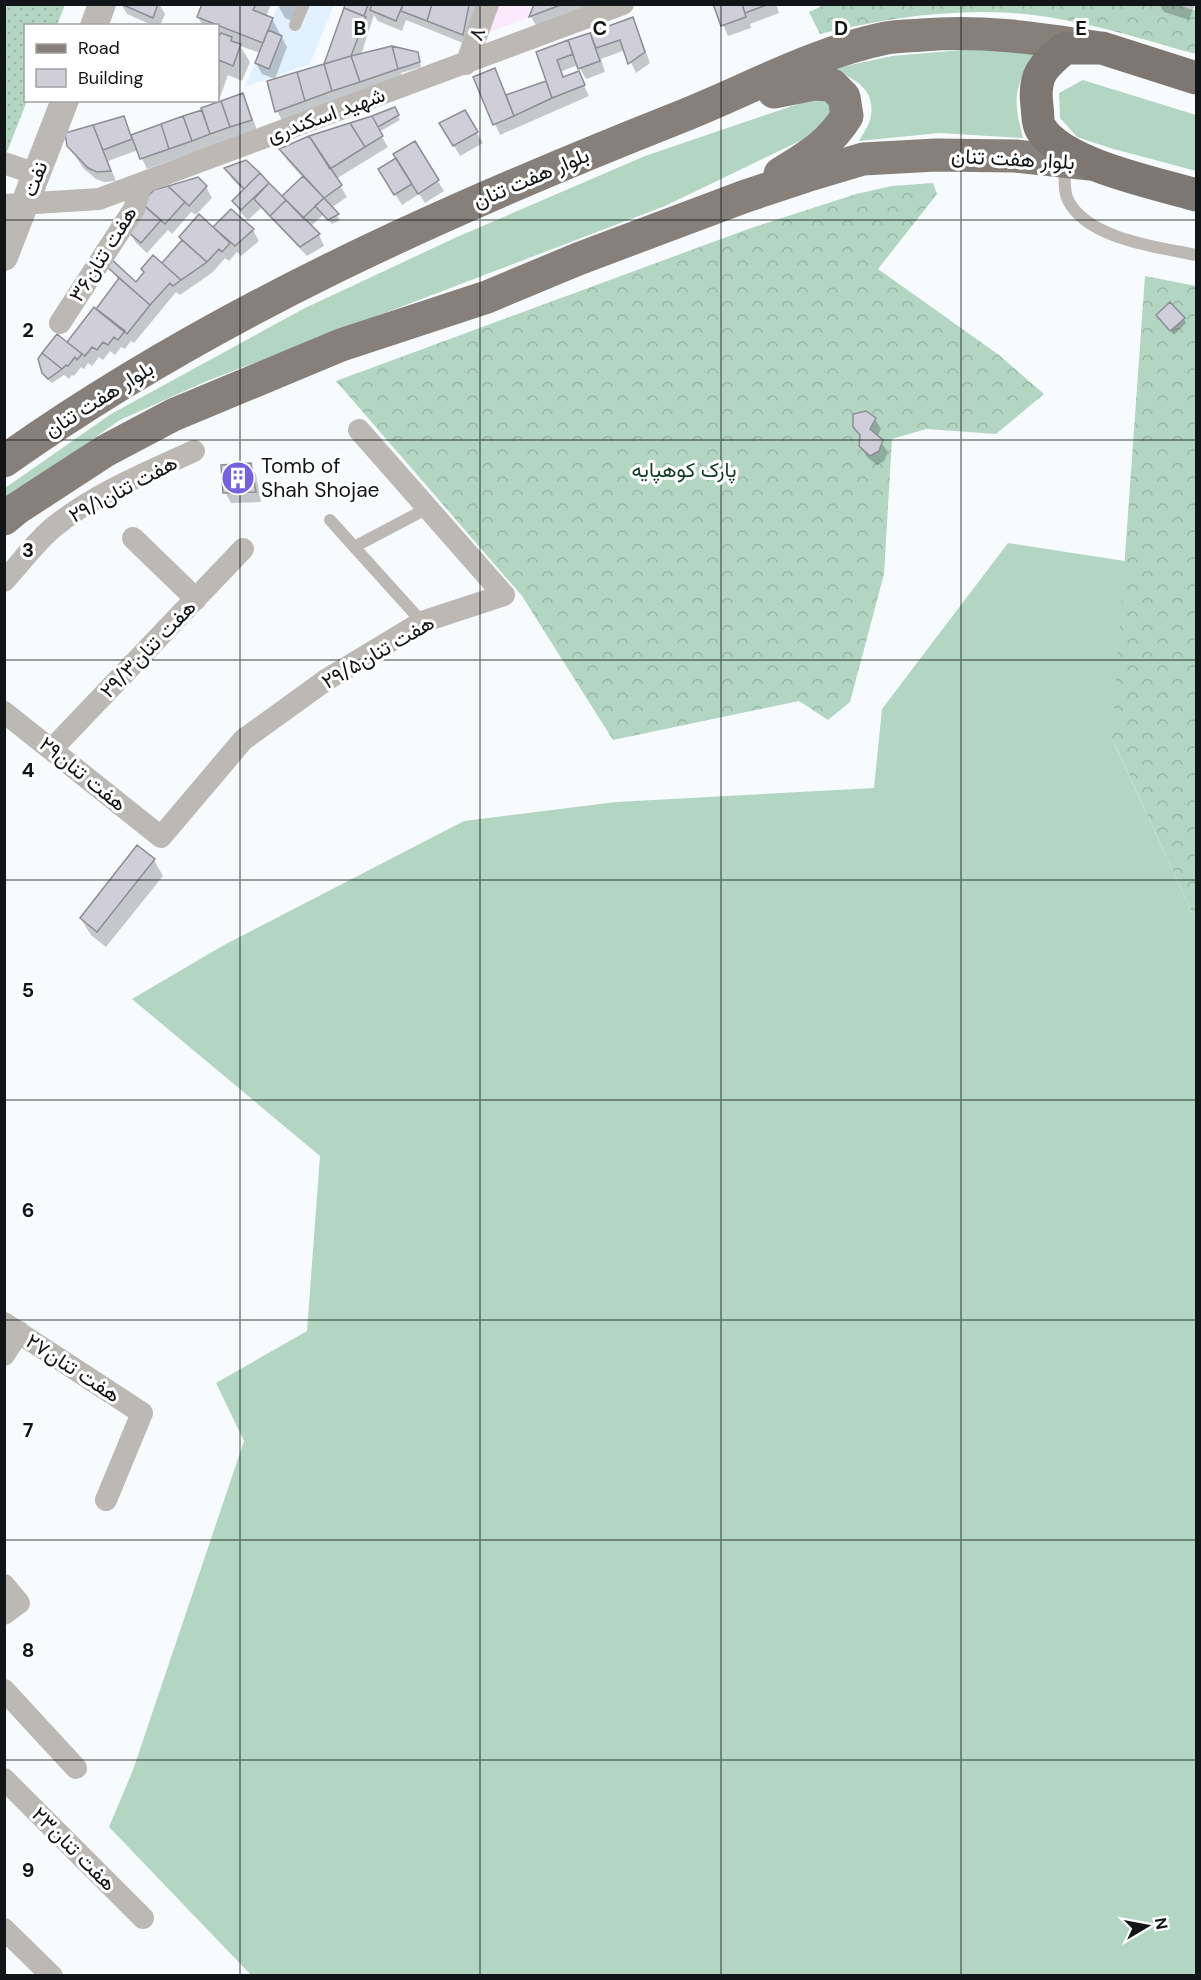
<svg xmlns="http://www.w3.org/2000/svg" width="1201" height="1980" viewBox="0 0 1201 1980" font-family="'DM Sans',Vazirmatn,sans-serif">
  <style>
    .built { fill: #e1f1ff }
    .medical { fill: #fbeafc }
    .grass { fill: #b3d6c2 }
    .forest { fill: url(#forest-crowns) }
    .garden { fill: url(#garden-dots) }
    .shadow { fill: #0003 }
    .building { fill: #cfced9; stroke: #8e8d97; stroke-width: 1.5 }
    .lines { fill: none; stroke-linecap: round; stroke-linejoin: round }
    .service { stroke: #bcb8b4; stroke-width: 12 }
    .minor { stroke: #bcb8b4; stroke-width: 22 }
    .tertiary { stroke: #bcb8b4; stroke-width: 28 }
    .primary { stroke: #87807a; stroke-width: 33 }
    .trunk { stroke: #7e7670; stroke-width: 33 }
    .grid { fill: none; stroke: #121518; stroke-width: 1.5; stroke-opacity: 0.55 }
    .labels { text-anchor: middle; stroke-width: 6; stroke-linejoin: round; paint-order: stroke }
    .street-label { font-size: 21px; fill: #121518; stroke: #fff }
    .poi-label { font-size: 21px; fill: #121518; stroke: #fff; text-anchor: start }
    .park-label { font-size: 21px; fill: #0e3a26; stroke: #fff }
    .grid-label { font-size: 20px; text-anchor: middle; font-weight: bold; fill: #121518; stroke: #fff; stroke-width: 6; stroke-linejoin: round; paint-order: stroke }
  </style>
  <defs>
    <pattern id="forest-crowns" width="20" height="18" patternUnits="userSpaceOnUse" patternTransform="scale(1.5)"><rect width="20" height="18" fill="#b3d6c2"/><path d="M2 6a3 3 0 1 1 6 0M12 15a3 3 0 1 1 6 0" fill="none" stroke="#99b7a6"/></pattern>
    <pattern id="garden-dots" width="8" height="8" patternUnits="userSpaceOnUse" patternTransform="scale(1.5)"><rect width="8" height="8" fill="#b3d6c2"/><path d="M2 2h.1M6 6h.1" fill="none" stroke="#99b7a6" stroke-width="1.8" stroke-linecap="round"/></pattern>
  </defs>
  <rect width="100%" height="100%" fill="#f7fbfe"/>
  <path class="built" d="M278,5h56l-24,59 -65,23z"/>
  <path class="medical" d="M492,5h71l-84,31z"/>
  <path class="grass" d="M997,47l38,7c-22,36 -22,44 -12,84l-84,-5 -80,8c4,-7 11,-17 12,-26 4,-27 -18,-37 -39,-46l60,-13z
    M1083,80l113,35v56l-86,-23 -33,-11 -17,-19 -1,-25z
    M822,98l12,10 -3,18 -166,80 -458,175 -87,39 -115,80v-12l106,-74 194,-106 152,-71 188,-81 156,-53z
    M1008,543l117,18 -10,184 81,176v1054h-945l-142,-148 24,-57 111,-329 -28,-58 91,-52 13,-175 -188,-157 92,-54 240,-124 152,-19 258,-14 8,-79z"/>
  <path class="forest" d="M826,4l352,1 18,6v43c-45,-12 -90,-27 -137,-35 -78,-15 -162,-4 -239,15l-11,-22z
    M933,183l4,11 -59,75 121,86 45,39 -48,40 -70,-5 -34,10 -8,135 -34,128 -22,18 -29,-19 -186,39 -91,-144 -186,-215 415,-153 105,-34 36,-8z
    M1145,276l51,10v635l-84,-183z"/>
  <path class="garden" d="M4,5h61l-8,20 -31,1v74l1,1 -22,56z"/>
  <path class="shadow" d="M121,4h38l6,10 -5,12h-6l-27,-12z
    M203,4h68l-5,13 6,2 15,28 -12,32 -13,-5 -6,-11 4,-10 -20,-7 10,16 -8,19 -14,-6 -10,28 -6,-3h6v-74h-15l-5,-9z
    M280,4h24l-7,19 -12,-5 -6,-11z
    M347,4h131l-10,41 -62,-25 -4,11 -24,-10 -4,-6 -13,40 56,-1 4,13 -20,6 2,7 -120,42 -6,-11 48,-46z
    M529,4h64l-56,23 -6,-10 4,-10z
    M714,4h62l3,9 -29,11 1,4 -23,8z
    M1159,4h36l-6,16 -25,-8z
    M632,19l6,11 12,33 -14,10 -11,-23 -24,9 4,13 -19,7 -8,-14 -16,6 2,7 14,-5 11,23 -89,39 -25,-57 20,-8 12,27 41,-15 -10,-29z
    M242,95l6,11 9,24 -110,39 -9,-19 -30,11 8,20 -12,1 -8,-3 -13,-11 -14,-22 -2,-12 57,-16 8,18z
    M394,109l6,11 -21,12 9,15 -52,32 11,18 -16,11 9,12 -8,4 -9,-9 -13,12 9,8 5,11 -17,10 -46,-48 -13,12 -8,-8 -6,-11 10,-10 -12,-12 -6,-10 19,-7 37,36 21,-20 -16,-18 -6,-10z
    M464,112l19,31 -23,13 -19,-32z
    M414,143l30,48 -19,12 -6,-9 -17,11 -22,-35 18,-11z
    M197,179l9,8 6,11 -16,17 -5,-3 -19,22 -4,-4 -21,23 -11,-10 -6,-11z
    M231,211l22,19 6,11 -18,15 -4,-4 -8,9 -4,-3 -12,14 -33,23 -4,-3 -42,51 -3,-2 -6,8 -4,-2 -6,8 -5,-4 -7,9 -4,-3 -7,9 -4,-3 -4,6 -3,-2 -7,9 -2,-1 -3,4 -5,-4 -12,8 -6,-5 -3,-5 76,-92 -11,-15 28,18 26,-19 21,-24 -2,-4 32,-8z
    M1158,316l26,3 2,4 -12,12z
    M875,419l6,10 -4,8 11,15 -4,9 -7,4 -10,-8 -7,-11 1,-8 -7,-11z
    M250,464l6,11 5,27 -30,1 -6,-11z
    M154,860l9,16 -57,71 -15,-12 -10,-16z"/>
  <path class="building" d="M121,4h37l-5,14z
    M202,4h54l-3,6 20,8 -10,25 -66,-26z
    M345,4h23l-4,12 -20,-8z
    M372,4h31l-7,17 -26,-11z
    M403,4h29l-5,17 -26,-10z
    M432,4l37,1 -6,30 -36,-14z
    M534,4h29l-34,13z
    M713,4h29l4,13 -25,9z
    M742,4h27l-24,9z
    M344,8l22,9 -15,39 -27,8z
    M633,17l12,35 -17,12 -8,-24 -24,8 -6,-15z
    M268,30l14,6 -13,33 -14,-6z
    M221,33l11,4 -1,4 10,3 -8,22 -14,-6 -1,4v-29l1,1z
    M590,33l10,28 -22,8 -10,-29z
    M568,40l5,14 -16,6 6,17 16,-6 6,14 -33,13 -16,-46z
    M392,46l26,6 2,10 -22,7z
    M392,46l6,23 -38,13 -9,-26z
    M351,56l9,26 -28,9 -8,-27z
    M324,64l8,27 -27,10 -8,-29z
    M495,68l19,48 -21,9 -20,-48z
    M297,72l8,29 -30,11 -8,-31z
    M546,81l6,17 -38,18 -8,-21z
    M243,93l9,27 -22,7 -9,-26z
    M221,101l9,26 -20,7 -9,-26z
    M395,107l4,8 -21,12 -6,-11z
    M202,110l8,24 -18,7 -9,-25z
    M465,110l13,22 -25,14 -14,-23z
    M124,116l8,23 -29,11 -10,-25z
    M183,116l9,25 -23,8 -8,-25z
    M372,116l11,20 -18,11 -15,-24z
    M350,123l15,24 -35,22 -21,-33z
    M161,124l8,25 -29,10 -9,-24z
    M93,125l18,46 -14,1 -9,-4 -21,-22 -2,-13z
    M309,136l33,49 -18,13 -45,-49z
    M415,141l24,39 -21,14 -25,-40z
    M396,158l16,26 -18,11 -16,-26z
    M246,160l14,13 -16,16 -20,-21z
    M260,173l9,10 -28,27 -9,-9z
    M303,176l21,22 -21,20 -21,-22z
    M198,177l9,9 -18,20 -21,-20z
    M269,183l17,17 -16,16 -16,-17z
    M168,186l17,16 -20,22 -24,-21 13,-13z
    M324,198l15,16 -11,6 -13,-14z
    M286,200l34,34 -20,13 -30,-31z
    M145,206l16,14 -20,23 -13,-11z
    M231,209l23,20 -19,17 -22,-19z
    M199,214l31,29 -8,9 -3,-3 -12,13 -28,-25z
    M182,240l25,22 -26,18 -19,-17z
    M153,255l28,25 -8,6 -3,-3 -20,22 -44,-39 5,-7 25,23 8,-10 -3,-3z
    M119,278l31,27 -23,29 -31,-25z
    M1170,302l15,16 -15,13 -14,-16z
    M94,307l31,24 -7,9 -4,-3 -6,8 -5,-3 -6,8 -5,-3 -7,9 -18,-14z
    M57,334l25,20 -5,6 -2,-3 -7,9 -2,-1 -4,4 -20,-16z
    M42,353l20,16 -14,10 -6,-6 -4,-14z
    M866,411l10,7 -6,11 13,11 -4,11 -9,5 -11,-10 1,-11 -7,-8v-13z
    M251,463l5,29 -33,1 -2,-28z
    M137,845l18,14 -58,73 -17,-14z"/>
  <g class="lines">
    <path class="service" d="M295,25l9,-21
      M1065,163c0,11 -2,27 3,37 19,39 90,47 128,55
      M330,520l92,102
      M354,547l74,-39"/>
    <path class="minor" d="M466,64l22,-60
      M4,163l32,11
      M4,205l95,-6 524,-195
      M60,323l74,-114 8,-26
      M133,538l63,61
      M4,581c17,-18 32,-40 51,-55 41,-33 91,-53 139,-75
      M4,712l157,125 82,-97 83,-60 96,-58 82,-27 -145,-165
      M52,749l191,-200
      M4,1323l138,90 -36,87
      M4,1355l15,-23
      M4,1585l15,18 -15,11
      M4,1690l72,78
      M4,1779l139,139
      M4,1929l48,47"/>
    <path class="tertiary" d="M94,26l8,-22
      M4,257l61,-157"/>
    <path class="primary" d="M774,92l40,-8 18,1 12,12 3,19c-18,29 -39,40 -67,58
      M4,461c207,-147 441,-251 676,-344 68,-27 133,-64 206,-79 12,-2 24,-2 36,-3 59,-5 114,3 172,12
      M4,519l12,-10 89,-58 68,-36 168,-70 146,-48 91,-38 165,-62 63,-21 57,-17 73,-4 79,1 75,8"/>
    <path class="trunk" d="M1196,78l-94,-30h-37c-22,18 -32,27 -28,58 1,7 0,17 4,23 23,36 115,54 155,66"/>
  </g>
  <path class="grid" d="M240,4v1972M480,4v1972M721,4v1972M961,4v1972M4,220h1192M4,440h1192M4,660h1192M4,880h1192M4,1100h1192M4,1320h1192M4,1540h1192M4,1760h1192"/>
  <defs>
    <symbol id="building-disc" viewBox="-11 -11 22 22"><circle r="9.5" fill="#7761dc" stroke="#fff"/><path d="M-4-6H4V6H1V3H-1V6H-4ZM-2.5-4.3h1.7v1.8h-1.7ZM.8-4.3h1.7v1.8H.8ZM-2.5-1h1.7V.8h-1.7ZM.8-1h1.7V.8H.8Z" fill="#fff"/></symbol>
  </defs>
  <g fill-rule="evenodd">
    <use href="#building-disc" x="219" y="459" width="38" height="38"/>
  </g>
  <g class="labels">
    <g class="street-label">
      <text transform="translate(477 34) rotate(-69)" y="7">۸</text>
      <text transform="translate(326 115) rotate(-20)" y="7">شهید اسکندری</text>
      <text transform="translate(1013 159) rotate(3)" y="7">بلوار هفت تنان</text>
      <text transform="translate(531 178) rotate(-23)" y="7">بلوار هفت تنان</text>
      <text transform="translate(35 179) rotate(-69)" y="7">نفت</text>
      <text transform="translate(103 254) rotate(-58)" y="7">هفت تنان۳۶</text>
      <text transform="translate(99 399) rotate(-32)" y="7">بلوار هفت تنان</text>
      <text transform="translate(123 489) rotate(-28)" y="7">۲۹/۱هفت تنان</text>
      <text transform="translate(148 649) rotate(-46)" y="7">۲۹/۳هفت تنان</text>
      <text transform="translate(378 652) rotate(-30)" y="7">۲۹/۵هفت تنان</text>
      <text transform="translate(83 774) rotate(39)" y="7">هفت تنان۲۹</text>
      <text transform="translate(73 1368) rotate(33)" y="7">هفت تنان۲۷</text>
      <text transform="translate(74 1849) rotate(45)" y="7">هفت تنان۲۳</text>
    </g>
    <g class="poi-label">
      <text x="261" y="473">Tomb of<tspan x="261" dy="24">Shah Shojae</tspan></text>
    </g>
    <g class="park-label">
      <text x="684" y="477">پارک کوهپایه</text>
    </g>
  </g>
  <g class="grid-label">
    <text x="360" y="35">B</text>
    <text x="600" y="35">C</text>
    <text x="841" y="35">D</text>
    <text x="1081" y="35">E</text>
    <text x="28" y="337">2</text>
    <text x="28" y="557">3</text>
    <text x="28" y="777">4</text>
    <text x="28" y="997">5</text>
    <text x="28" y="1217">6</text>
    <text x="28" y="1437">7</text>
    <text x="28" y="1657">8</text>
    <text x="28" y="1877">9</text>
  </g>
  <rect width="1201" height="1980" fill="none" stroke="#121518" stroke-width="12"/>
  <rect x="24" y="24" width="195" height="78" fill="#ffffff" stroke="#a0a1a3" stroke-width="1.5"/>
  <rect x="36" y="44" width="30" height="9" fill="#87807a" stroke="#a0a1a3" stroke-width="1.5"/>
  <text x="78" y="54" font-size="18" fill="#121518">Road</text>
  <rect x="36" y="69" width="30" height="18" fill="#cfced9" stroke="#a0a1a3" stroke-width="1.5"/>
  <text x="78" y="84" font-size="18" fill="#121518">Building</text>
  <g transform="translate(1147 1926) rotate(80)" stroke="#ffffff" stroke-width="4.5" paint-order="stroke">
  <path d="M0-4.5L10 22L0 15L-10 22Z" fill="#121518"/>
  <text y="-9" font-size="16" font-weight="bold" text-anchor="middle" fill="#121518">N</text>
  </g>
</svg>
